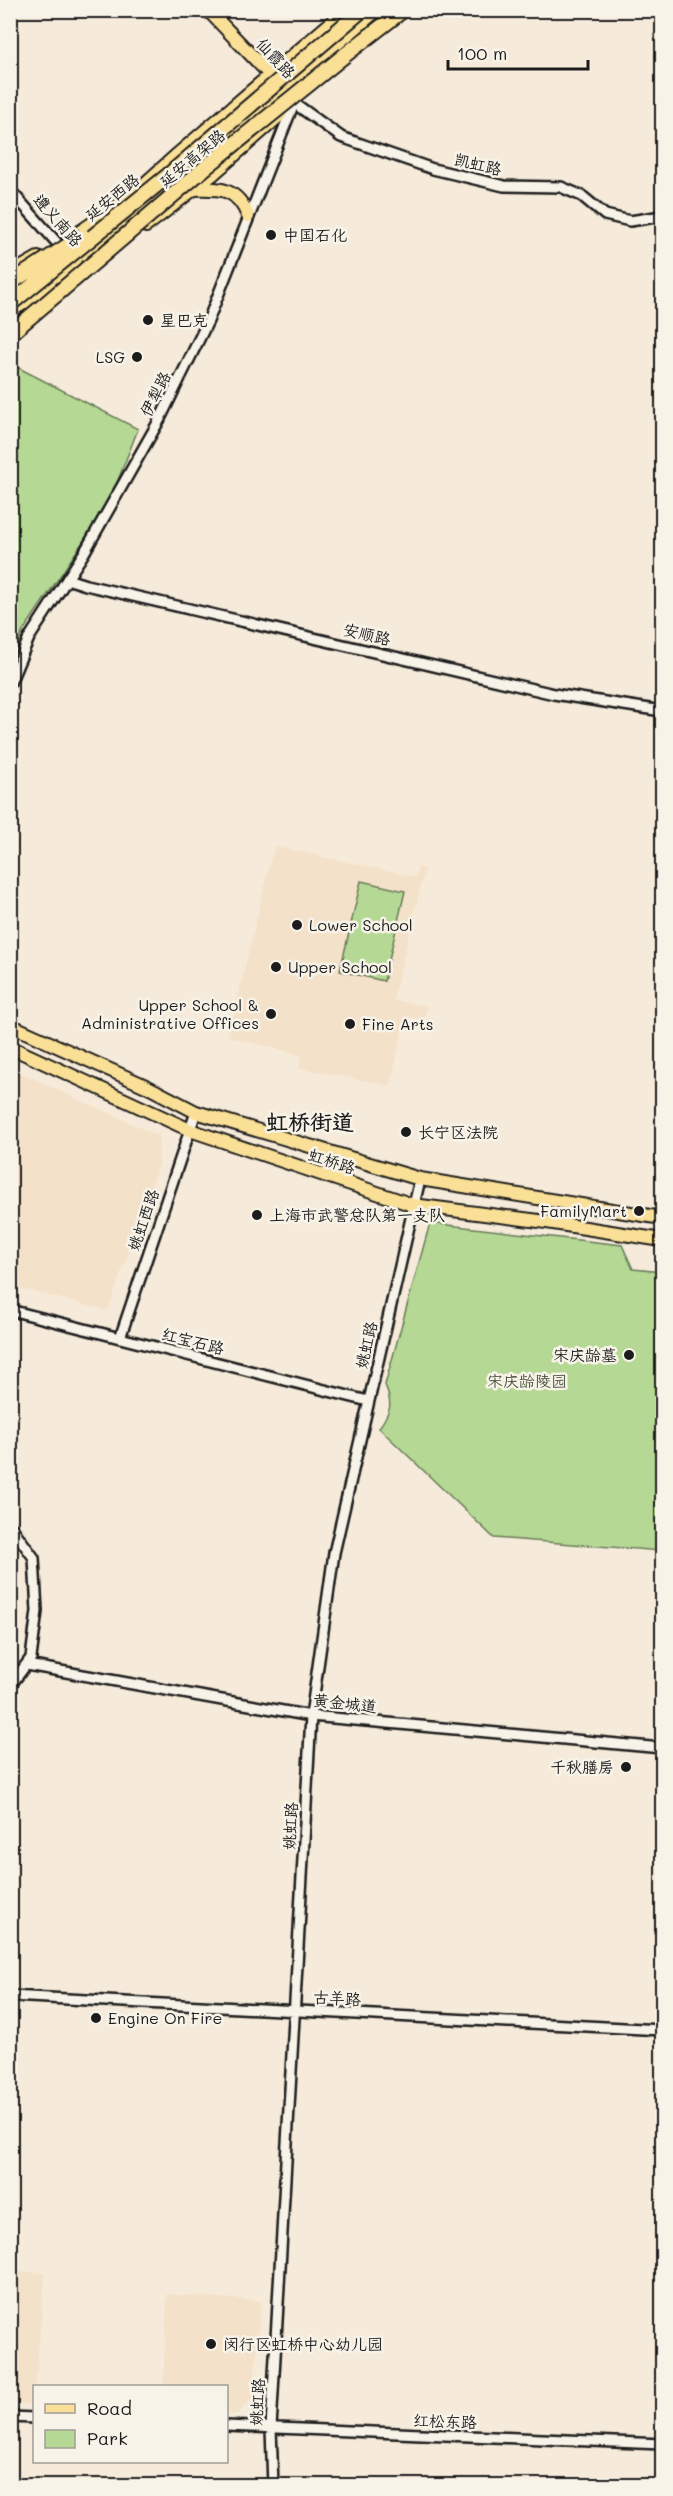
<svg xmlns="http://www.w3.org/2000/svg" width="673" height="2496" viewBox="0 0 673 2496" font-family="Mali,'LXGW WenKai TC',sans-serif">
  <style>
    .built { fill: #f4e1c9 }
    .green { fill: #b5d994; stroke: #687a58; stroke-width: 1.5 }
    .lines { fill: none; stroke-linecap: round; stroke-linejoin: round }
    .minor-casing { stroke: #1c1c1c; stroke-width: 14 }
    .major-casing { stroke: #1c1c1c; stroke-width: 16 }
    .highway-casing { stroke: #1c1c1c; stroke-width: 18 }
    .minor { stroke: #f7f3e8; stroke-width: 9 }
    .major { stroke: #fadf96; stroke-width: 12 }
    .highway { stroke: #fadf96; stroke-width: 14 }
    .highway-bridge-casing { stroke: #1c1c1c; stroke-width: 18; stroke-linecap: butt }
    .highway-bridge { stroke: #fadf96; stroke-width: 14 }
    .poi-dot { fill: #1c1c1c; stroke: #f7f3e8; stroke-width: 2 }
    .labels { text-anchor: middle; stroke-width: 5; stroke-linejoin: round; paint-order: stroke }
    .street-label { font-size: 16px; fill: #1c1c1c; stroke: #f7f3e8 }
    .poi-label { font-size: 16px; fill: #1c1c1c; stroke: #f7f3e8; text-anchor: start }
    .park-label { font-size: 16px; fill: #4a5540; stroke: #f7f3e8 }
    .district-label { font-size: 22px; font-weight: bold; fill: #1c1c1c; stroke: #f7f3e8 }
  </style>
  <rect width="100%" height="100%" fill="#f6ebda"/>
  <filter id="ink" filterUnits="userSpaceOnUse"><feTurbulence type="fractalNoise" baseFrequency=".0167" numOctaves="2"/><feDisplacementMap in="SourceGraphic" scale="12" xChannelSelector="R" yChannelSelector="G"/><feConvolveMatrix kernelMatrix="1 2 1 2 8 2 1 2 1" color-interpolation-filters="sRGB"/></filter>
  <g filter="url(#ink)">
    <path class="built" d="M274,846l141,31 3,-10 7,2 -32,131 34,6 -3,14 -19,-3 -14,69 -92,-18 3,-13 -74,-18z
      M10,1068l149,68v29l-51,146 -97,-25z
      M11,2271l34,2 -11,131h-23z
      M167,2294l94,7 -8,97 -16,16h-10l-1,-28h-63z"/>
    <path class="green" d="M11,364l127,65 -29,74 -86,128 -12,31z
      M361,881l44,10 -21,90 -44,-10z
      M430,1223l192,22 11,24 29,3v279l-168,-13 -115,-110c12,-18 14,-23 6,-43z"/>
    <g class="lines">
      <defs>
        <path id="minor" d="M10,190l72,81
          M67,579l19,6 468,109 108,17
          M10,683l19,-45 55,-85 76,-134 48,-98 86,-218 47,34 92,32 71,17 57,1 21,9 23,19 25,6 32,-5
          M10,1310l358,91
          M120,1338l76,-226
          M10,1525l24,33 3,53 -6,47 -21,28
          M27,1665l284,51 351,32
          M10,1996l652,34
          M10,2417l24,1
          M226,2426l436,18
          M273,2486l-2,-58 40,-712 23,-163 86,-374"/>
        <path id="major" d="M208,10l68,71
          M194,189c27,-1 43,-1 54,27
          M146,226l67,-52 67,-59
          M71,238l57,-39 50,-45 168,-144
          M10,274l28,-16
          M52,282l22,-21 87,-68 216,-183
          M10,311l62,-35
          M10,1025l138,62 48,25 224,67 242,39
          M10,1047l180,83 223,75 134,17 115,18"/>
        <path id="highway" d="M345,55l58,-45"/>
      </defs>
      <use href="#minor" class="minor-casing"/>
      <use href="#major" class="major-casing"/>
      <use href="#highway" class="highway-casing"/>
      <use href="#minor" class="minor"/>
      <use href="#major" class="major"/>
      <use href="#highway" class="highway"/>
      <defs>
        <path id="highway-bridge" d="M10,283l73,-47
          M10,304l155,-126 197,-168
          M10,334l196,-167 139,-112"/>
      </defs>
      <use href="#highway-bridge" class="highway-bridge-casing"/>
      <use href="#highway-bridge" class="highway-bridge"/>
    </g>
  </g>
  <g class="poi-dot">
    <circle cx="271" cy="235" r="6"/>
    <circle cx="148" cy="320" r="6"/>
    <circle cx="137" cy="357" r="6"/>
    <circle cx="297" cy="925" r="6"/>
    <circle cx="276" cy="967" r="6"/>
    <circle cx="271" cy="1014" r="6"/>
    <circle cx="350" cy="1024" r="6"/>
    <circle cx="406" cy="1132" r="6"/>
    <circle cx="639" cy="1211" r="6"/>
    <circle cx="257" cy="1215" r="6"/>
    <circle cx="629" cy="1355" r="6"/>
    <circle cx="626" cy="1767" r="6"/>
    <circle cx="96" cy="2018" r="6"/>
    <circle cx="211" cy="2344" r="6"/>
  </g>
  <g class="labels">
    <g class="street-label">
      <text transform="translate(276 58) rotate(47)" y="6">仙霞路</text>
      <text transform="translate(192 158) rotate(-40)" y="6">延安高架路</text>
      <text transform="translate(478 164) rotate(13)" y="6">凯虹路</text>
      <text transform="translate(112 197) rotate(-39)" y="6">延安西路</text>
      <text transform="translate(58 220) rotate(48)" y="6">遵义南路</text>
      <text transform="translate(155 394) rotate(-63)" y="6">伊犁路</text>
      <text transform="translate(367 634) rotate(13)" y="6">安顺路</text>
      <text transform="translate(332 1161) rotate(18)" y="6">虹桥路</text>
      <text transform="translate(143 1220) rotate(-71)" y="6">姚虹西路</text>
      <text transform="translate(193 1341) rotate(14)" y="6">红宝石路</text>
      <text transform="translate(366 1345) rotate(-77)" y="6">姚虹路</text>
      <text transform="translate(345 1703) rotate(6)" y="6">黄金城道</text>
      <text transform="translate(290 1826) rotate(-87)" y="6">姚虹路</text>
      <text transform="translate(337 1998) rotate(3)" y="6">古羊路</text>
      <text transform="translate(257 2402) rotate(-87)" y="6">姚虹路</text>
      <text transform="translate(445 2421) rotate(2)" y="6">红松东路</text>
    </g>
    <g class="poi-label">
      <text x="283" y="241">中国石化</text>
      <text x="160" y="326">星巴克</text>
      <text x="125" y="363" text-anchor="end">LSG</text>
      <text x="309" y="931">Lower School</text>
      <text x="288" y="973">Upper School</text>
      <text x="259" y="1011" text-anchor="end">Upper School &amp;<tspan x="259" dy="18">Administrative Offices</tspan></text>
      <text x="362" y="1030">Fine Arts</text>
      <text x="418" y="1138">长宁区法院</text>
      <text x="627" y="1217" text-anchor="end">FamilyMart</text>
      <text x="269" y="1221">上海市武警总队第一支队</text>
      <text x="617" y="1361" text-anchor="end">宋庆龄墓</text>
      <text x="614" y="1773" text-anchor="end">千秋膳房</text>
      <text x="108" y="2024">Engine On Fire</text>
      <text x="223" y="2350">闵行区虹桥中心幼儿园</text>
    </g>
    <g class="park-label">
      <text x="527" y="1387">宋庆龄陵园</text>
    </g>
    <g class="district-label">
      <text x="310" y="1130">虹桥街道</text>
    </g>
  </g>
  <rect width="673" height="2496" fill="none" stroke="#f7f3e8" stroke-width="36"/>
  <rect x="18" y="18" width="637" height="2460" fill="none" stroke="#1c1c1c" stroke-width="2" filter="url(#ink)"/>
  <rect x="33" y="2385" width="195" height="78" fill="#f7f3e8" stroke="#9f9d96" stroke-width="1.5"/>
  <rect x="45" y="2404" width="30" height="9" fill="#fadf96" stroke="#9f9d96" stroke-width="1.5"/>
  <text x="87" y="2415" font-size="18" fill="#1c1c1c">Road</text>
  <rect x="45" y="2430" width="30" height="18" fill="#b5d994" stroke="#9f9d96" stroke-width="1.5"/>
  <text x="87" y="2445" font-size="18" fill="#1c1c1c">Park</text>
  <path d="M448 60v9h140v-9" fill="none" stroke="#1c1c1c" stroke-width="3"/>
  <text x="457" y="60" font-size="18" fill="#1c1c1c" stroke="#f7f3e8" stroke-width="4.5" paint-order="stroke">100 m</text>
</svg>
